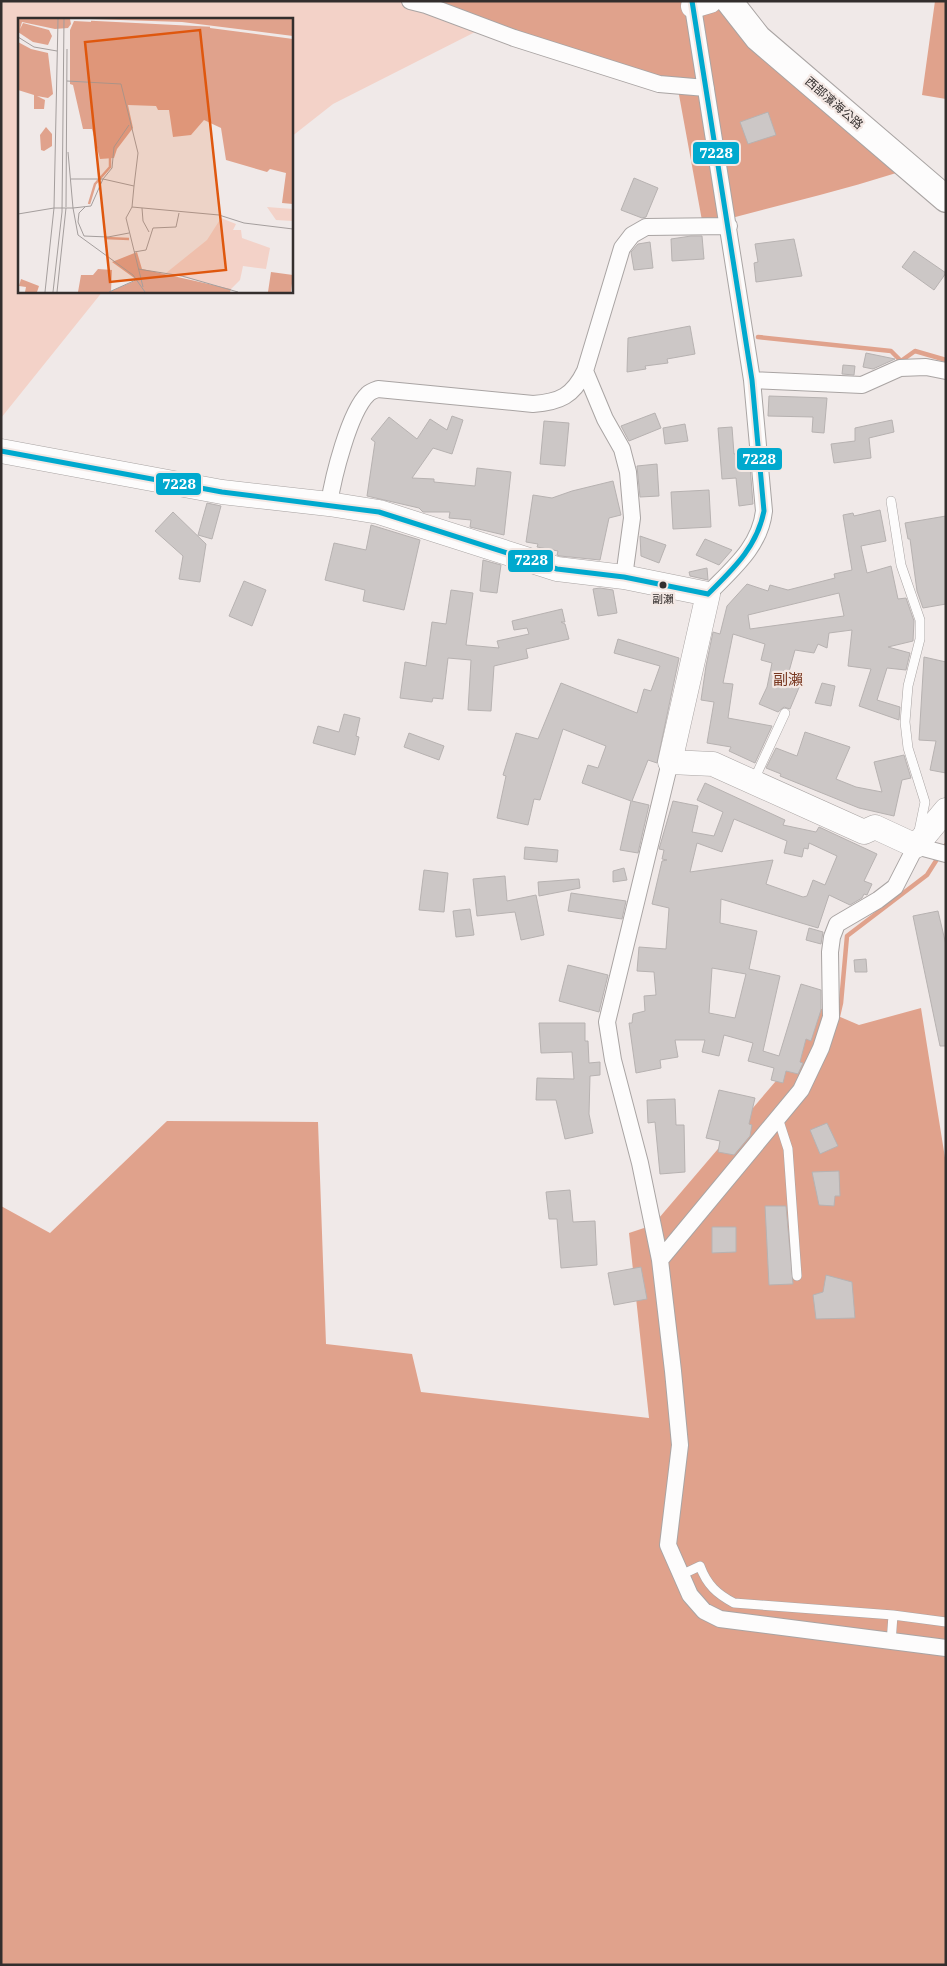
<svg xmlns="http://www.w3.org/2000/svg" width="947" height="1966" viewBox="0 0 947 1966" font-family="'IBM Plex Serif','Noto Sans TC',serif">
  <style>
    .green { fill: #f3d2c8 }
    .water { fill: #e0a28c }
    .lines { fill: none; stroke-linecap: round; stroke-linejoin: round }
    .stream { stroke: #e0a28c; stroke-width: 4.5 }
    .building { fill: #ccc7c6; stroke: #b7b2b1; fill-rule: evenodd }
    .lane-casing { stroke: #a9a4a3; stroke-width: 10 }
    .street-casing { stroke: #a9a4a3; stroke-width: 18 }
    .secondary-casing { stroke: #a9a4a3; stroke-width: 25 }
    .primary-casing { stroke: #a9a4a3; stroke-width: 28 }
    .lane { stroke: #fdfcfc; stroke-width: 9 }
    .street { stroke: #fdfcfc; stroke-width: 16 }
    .secondary { stroke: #fdfcfc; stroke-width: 24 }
    .primary { stroke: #fdfcfc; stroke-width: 26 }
    .bus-1-casing { stroke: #f3e8e4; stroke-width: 9 }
    .bus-1 { stroke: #00a9ce; stroke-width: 5 }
    .bus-dot { fill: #332e2d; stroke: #f3e8e4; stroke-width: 2 }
    .labels { text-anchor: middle; stroke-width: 4.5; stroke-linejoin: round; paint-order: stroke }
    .bus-label { font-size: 11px; fill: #332e2d; stroke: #f3e8e4 }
    .street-label { font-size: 12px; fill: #332e2d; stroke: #f3e8e4 }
    .quarter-label { font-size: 15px; fill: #78361e; stroke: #f3e8e4 }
    .inset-river { fill: none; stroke: #e0a28c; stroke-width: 2.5 }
    .inset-road { fill: none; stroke: #a49e9d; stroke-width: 1 }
    .view { fill: #df570e; fill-opacity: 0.15; stroke: #df570e; stroke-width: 2.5 }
    .inset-edge { fill: none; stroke: #332e2d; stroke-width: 2.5 }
    .line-badge { stroke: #f3e8e4; stroke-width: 2 }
    .badge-label { font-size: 14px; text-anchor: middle; font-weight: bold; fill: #fff }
  </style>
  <rect width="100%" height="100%" fill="#f0e9e8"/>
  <path class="green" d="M1,1h413l71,26 -152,77 -42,33v-118h-272v272h84l-102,127z"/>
  <path class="water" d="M414,1h311l190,166c-69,23 -141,39 -212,59l-26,-142z
    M935,1h11v98l-24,-4z
    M810,1004l49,21 62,-17 25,156v801h-945v-759l49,27 117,-112 151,1 8,222 86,10 9,38 228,26 -20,-185 24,-8 128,-150z"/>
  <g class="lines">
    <path class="stream" d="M758,337l133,14 10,10 14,-10 31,9
      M838,1016l3,-13 6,-67 80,-61 19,-30"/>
  </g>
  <path class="building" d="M768,112l8,23 -28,9 -8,-22z
    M634,178l24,10 -12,29 -4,1 -21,-8z
    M691,236h11l2,23 -32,2 -1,-22z
    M794,239l8,37 -46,6 -2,-19 4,-1 -3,-18z
    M650,242l3,26 -19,2 -3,-18 7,-8z
    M914,251l32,22 -12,17 -32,-23z
    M690,326l5,28 -28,5 1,4 -23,3 1,3 -19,3 1,-34z
    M866,353l29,6 -22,10 -10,-2z
    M843,365l12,1 -1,9 -12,-1z
    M769,396l58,2 -3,35 -12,-1 1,-15 -45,-1z
    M655,413l6,15 -32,13 -8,-15z
    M452,416l11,4 -11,34 -19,-6 -21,30 22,1v3l41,4 2,-18 34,4 -7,63 -34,-8 1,-7 -22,-2 1,-6h-27l-4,-4 -52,-12 8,-54 -4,-3 18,-22 28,22 13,-20 17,11z
    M892,420l2,12 -25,6 2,20 -37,5 -3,-19 24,-3v-13z
    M544,421l25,2 -4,43 -25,-2z
    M685,424l3,17 -23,3 -2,-16z
    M732,427l2,27 15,-1 4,51 -14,2 -3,-28 -14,1 -4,-51z
    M657,464l2,32 -19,1 -3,-31z
    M613,481l8,34 -12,3 -9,42 -40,-4 -3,-1 1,-4 -21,-4 1,-3 -12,-2 7,-47 19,3 20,-7z
    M709,490l2,37 -38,2 -2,-37z
    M207,503l14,3 -9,33 -14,-4z
    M880,510l6,31 -25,5 6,27 24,-7 7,33 8,-1 8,23 -1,20 -25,6 22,6 -4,17 -19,-2 -10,32 23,7 -1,13 -40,-14 12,-37 -23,-3 4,-36 -23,3 -2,15 -9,-4 -4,9 -19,-3 -7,25 15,3 -13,31 -6,-2 -6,5 -19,-8 8,-17 5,-24 -11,-3 4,-16 -32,-10 -10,49 10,1 -5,34 44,8 -17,37 -26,-12 2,-4 -24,-4 7,-41 -13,-2 5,-34 7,-34 7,2 7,-28 20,-22 21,7 2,-6 18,5 47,-12 -1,-4 18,-4 -9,-55 10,-2 1,3zM839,593l5,23 -94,13 -2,-14z
    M173,512l33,32 -6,38 -21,-3 4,-23 -28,-25z
    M946,516v88l-23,4 -6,-17 -7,-52h-2l-3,-16z
    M371,525l49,15 -16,70 -41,-9 2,-11 -40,-10 9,-37 32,7z
    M640,536l26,9 -7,18 -18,-7z
    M705,539l27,11 -13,15 -23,-10z
    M483,560l18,5 -4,28 -17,-2z
    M707,568l1,12 -18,-4 -1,-4z
    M244,581l22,9 -14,36 -23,-10z
    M600,588l13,2 4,23 -19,3 -5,-27z
    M451,590l22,3 -7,52 33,3 -2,-7 32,-7 -2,-6 -13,2 -2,-9 50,-12 3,13h-4l4,2 4,15 -43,10 2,9 -34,8 -3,45 -23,-1 3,-50 -23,-2 -5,41 -10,-1 -1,4 -32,-4 5,-36 21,4 6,-44 14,2z
    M618,639l61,19 -22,105 -9,-3 -16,41 17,4 -11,48 -18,-3 11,-49 -49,-18 6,-18 10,3 8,-22 -43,-17 -23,71 -6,-1 -6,26 -31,-7 9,-42 -3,-1 13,-42 22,6 23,-56 76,30 7,-24 7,2 9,-25 -46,-13z
    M924,657l22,5v111l-16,-3 6,-29 -17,-1z
    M822,683l13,3 -4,20 -16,-3z
    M344,714l16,4 -4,18 3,1 -4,18 -42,-12 5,-17 21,6z
    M805,732l45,15 -14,32 20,8 26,5 -8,-30 30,-7 7,23 -9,2 -8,36 -35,-8 -79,-32 1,-2 -15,-6 10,-20 21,8z
    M409,733l35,13 -5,14 -35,-13z
    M705,783l80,37 -2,5 33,7 3,-5 58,27 -13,27 8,3 -5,11 -3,-1 -2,4 -12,7 -21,-10 -11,33 -97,-29 -1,24 37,8 -8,38 31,7 -17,75 16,5 22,-72 20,6v20l-10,31 -5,-2 -6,23 3,1 -5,11 -12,-3 -3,12 -12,-3 3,-12 -26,-7 5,-18 -29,-8 -5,21 -17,-4 3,-12h-30l3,17 -18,3 1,8 -25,5 -7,-50h3l1,-9 12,-3 -1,-15 12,-1 -2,-23 -17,-1 2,-24 27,2 3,-41 -17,-4 10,-43 5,-1 -5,-1 2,-9 -5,-1 14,-48 25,5 -6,26 22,4 9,-24 -26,-12zM734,819l53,22 -3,12 18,4 2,-9 4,1 1,-6 28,13 -12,29 -12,-5 -6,16 -4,1 -37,-13 7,-24 -83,12 7,-29 25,9zM712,968l34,6 -11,44 -26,-5z
    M525,847l33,3 -1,12 -33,-3z
    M624,868l3,12 -14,2v-11z
    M424,870l24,3 -4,39 -25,-2z
    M505,876l2,25 29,-6 8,40 -23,5 -6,-28 -38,4 -4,-37z
    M579,879l1,9 -41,8 -1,-14z
    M571,893l55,8 -4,18 -54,-8z
    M470,909l4,26 -18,2 -3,-26z
    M938,911l8,34v101h-6l-27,-130z
    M809,928l14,4 -2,12 -15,-4z
    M866,959l1,13h-12l-1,-12z
    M568,965l40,10 -9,37 -40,-11z
    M539,1023h46v18h3l1,22 11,-1v13l-10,1 -1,38 4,19 -28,6 -9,-39h-20l1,-22 37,1 -2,-27 -31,1z
    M719,1090l36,8 -6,26 3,1 -2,11 -16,19 -16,-3 2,-11 -14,-3z
    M675,1099l1,26h8l1,47 -25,2 -5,-52 -7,1 -1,-23z
    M827,1123l11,23 -18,8 -10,-24z
    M839,1171l1,25h-5l-1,10 -15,-1 -7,-33z
    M570,1190l3,32 22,-1 2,44 -36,3 -4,-49h-8l-3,-27z
    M765,1206h21l7,78 -24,1z
    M712,1227h24v25l-24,1z
    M641,1267l6,32 -33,6 -6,-32z
    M826,1275l26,7 3,36 -39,1 -3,-24 10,-3z"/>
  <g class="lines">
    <defs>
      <path id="lane" d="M891,501l10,64 19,55v19l-12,47 -3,36 3,26 17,54 -6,29
        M753,782l32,-69
        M778,1118l10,31 9,127
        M681,1575l19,-9c7,19 17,28 34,37l159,12 53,7
        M891,1643l2,-28"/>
      <path id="street" d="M410,1l16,4 88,33 145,46 47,4
        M692,1l60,379 12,131c-4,36 -32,58 -56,83
        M585,371l20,48 17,30 6,23 4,46 -8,59
        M752,380l110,5 38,-17 26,-1 20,4
        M329,504c4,-26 20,-92 39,-110 2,-2 7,-4 10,-5l155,15c27,-2 40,-8 52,-33l37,-123 10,-13 14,-8 83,-1
        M670,762l-63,260 6,38 27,103 20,97 13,111 7,74 -12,100 22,50 14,16 16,8 226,29
        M660,1260l141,-170 20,-42 10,-31 -1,-65 2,-15 5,-13 41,-24 17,-13 21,-41 30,8"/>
      <path id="secondary" d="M693,6l17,-5
        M1,451l221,41 107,12 50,8 178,57 67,8 84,17 -38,168 43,2 151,68 11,-5 41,19 30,-36"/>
      <path id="primary" d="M729,1l29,37 188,161"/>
    </defs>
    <use href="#lane" class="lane-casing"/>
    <use href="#street" class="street-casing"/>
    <use href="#secondary" class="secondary-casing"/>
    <use href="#primary" class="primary-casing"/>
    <use href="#lane" class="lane"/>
    <use href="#street" class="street"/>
    <use href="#secondary" class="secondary"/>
    <use href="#primary" class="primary"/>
    <defs>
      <path id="bus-1" d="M692,1l60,379 12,131c-7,36 -31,58 -56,83
        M1,451l221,41 157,20 178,57 67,8 84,17"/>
    </defs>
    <use href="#bus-1" class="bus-1-casing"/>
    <use href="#bus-1" class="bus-1"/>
  </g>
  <circle class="bus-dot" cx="663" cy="585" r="4.5"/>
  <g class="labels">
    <g class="bus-label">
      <text x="663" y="603">副瀨</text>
    </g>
    <g class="street-label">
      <text transform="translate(834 103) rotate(41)" y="4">西部濱海公路</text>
    </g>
    <g class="quarter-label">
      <text x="788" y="685">副瀨</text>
    </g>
  </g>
  <g transform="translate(18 18)">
    <rect width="275" height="275" fill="#f0e9e8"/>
    <path d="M249,189l26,2v12l-17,-1zM203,200l15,6 -3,6h8l1,8 28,10 -4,21 -23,-3 -3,14 -9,9 -65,-16 41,-33z" fill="#f3d2c8"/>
    <path d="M0,1h52l1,5 -3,4 -13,1 -33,-7 -2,7 3,-6 26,7 3,6 -4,9 -15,-3 -15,-10zM72,1h203v17l-111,-14zM56,3l136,7 83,11v165l-11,-1 4,-30 -16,-4 -3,3 -41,-12 -5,-32 -17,-8 -13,15 -18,2 -4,-27h-11l-2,-4 -28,-1 5,23 -16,21 -3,9 -14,1 -8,-30h-9l-10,-44 -3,-1v-54zM0,24l13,7 17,4 5,41 -5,4 -11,-2 8,4 -1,9h-10v-14l-16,-5zM28,109l6,7v12l-8,5 -3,-1 -1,-15zM119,234l5,17 89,20 -1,3h-152l3,-17h12l5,-6 14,1 -1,21 26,-11 -25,-18zM253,254l22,3 -2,17h-23zM3,261l18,7 -2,6h-12l1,-5 -7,-1z" fill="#e0a28c"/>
    <path class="inset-river" d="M73,4l119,6M71,186l6,-20 15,-17v-10M87,220l24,1"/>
    <path class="inset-road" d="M40,1l-4,189h19l5,27 55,40 12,17M0,19l16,10 23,4M49,63l54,3 17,69 -4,33M50,134l5,56 18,-2 12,-27 31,7 -2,21 -6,11 17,69M53,161h32l9,-11 2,-21 15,-22M48,189l1,-158M67,189l-6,6 -1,9 6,14 24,1 21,-4M114,189l87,8 25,8 49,6M124,190l1,13 6,11M0,196l36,-6 -9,84M116,234l12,-2 7,-22 23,-1 3,-14M120,251l44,7 56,16M35,274l9,-80 2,-193M39,274l9,-84M91,274l29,-13"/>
    <path class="view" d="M182,12l26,240 -116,12 -25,-240z"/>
    <rect width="275" height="275" class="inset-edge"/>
  </g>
  <g class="line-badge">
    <rect x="692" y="141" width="48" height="24" rx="5" fill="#00a9ce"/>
    <rect x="736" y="447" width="47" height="24" rx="5" fill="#00a9ce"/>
    <rect x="155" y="472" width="47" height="24" rx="5" fill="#00a9ce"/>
    <rect x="507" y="549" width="47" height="24" rx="5" fill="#00a9ce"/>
  </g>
  <g class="badge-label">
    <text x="716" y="158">7228</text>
    <text x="759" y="464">7228</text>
    <text x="179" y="489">7228</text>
    <text x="531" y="565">7228</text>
  </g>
  <rect width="947" height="1966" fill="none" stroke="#332e2d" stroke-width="5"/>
</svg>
